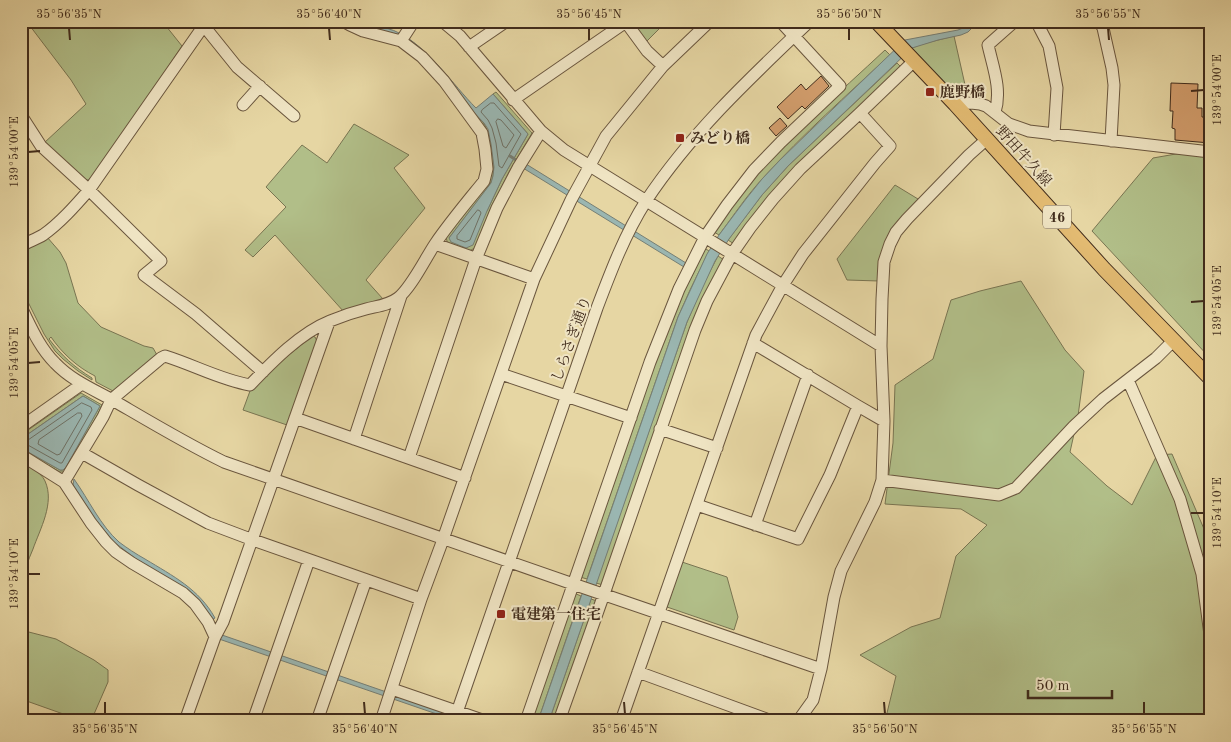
<svg xmlns="http://www.w3.org/2000/svg" width="1231" height="742" viewBox="0 0 1231 742" font-family="'Old Standard TT','Noto Serif JP',serif">
  <style>
    .green { fill: #b1be88; stroke: #797552 }
    .water { fill: #9ab6b1; stroke: #767f75 }
    .lines { fill: none; stroke-linecap: round; stroke-linejoin: round }
    .shore { stroke: #6e7166; stroke-width: 1 }
    .stream { stroke: #767f75; stroke-width: 3 }
    .building { fill: #d29d6c; stroke: #412c1c }
    .minor-casing { stroke: #6a563e; stroke-width: 13 }
    .major-casing { stroke: #412c1c; stroke-width: 16 }
    .minor { stroke: #efe4c3; stroke-width: 11 }
    .major { stroke: #e3bb72; stroke-width: 14 }
    .ticks { fill: none; stroke: #412c1c; stroke-width: 2 }
    .poi-dot { fill: #8f2418; stroke: #efe4c3; stroke-width: 2 }
    .labels { text-anchor: middle; stroke-width: 4; stroke-linejoin: round; paint-order: stroke }
    .shield { fill: #efe4c3; stroke: #75634e; stroke-width: 1 }
    .shield-label { font-size: 14px; font-weight: bold; fill: #412c1c }
    .poi-label { font-size: 15px; font-weight: bold; fill: #412c1c; stroke: #efe4c3; text-anchor: start }
    .street-label { font-size: 15px; fill: #412c1c; stroke: #efe4c3 }
    .neatline { fill: none; stroke: #412c1c; stroke-width: 2 }
    .ticks-label { font-size: 12px; text-anchor: middle; fill: #412c1c }
  </style>
  <rect width="100%" height="100%" fill="#e6d6a3"/>
  <filter id="stains"><feTurbulence type="fractalNoise" baseFrequency=".004" numOctaves="4"/><feColorMatrix values="0 0 0 0 .2 0 0 0 0 .09 0 0 0 0 .02 0 0 0 .5 -.17"/></filter>
  <radialGradient id="worn" r=".72"><stop offset=".6" stop-color="#630" stop-opacity="0"/><stop offset="1" stop-color="#630" stop-opacity=".3"/></radialGradient>
  <path class="green" d="M27,21h135l20,25 -67,100 -26,34h-3l-42,-37 42,-39 -15,-24 -41,-54z
    M632,21h35l-21,21z
    M954,36l14,62 -11,-1 -45,-49 10,-4z
    M885,50l5,5c-43,40 -87,79 -126,122 -17,18 -30,38 -45,58l-5,-3c11,-16 22,-33 34,-47 41,-49 90,-91 137,-135z
    M897,63l4,4 -167,177 -6,-4 34,-45 26,-29z
    M496,92l36,41 -23,39 -19,40 -15,36 -8,4 -19,-7 -2,-8 45,-69 -30,-69c8,8 16,15 22,23 8,11 13,41 10,54 -1,6 -4,10 -7,14l-37,48 38,-27 15,-32 26,-45 -35,-40z
    M354,124l55,31 -15,13 31,40 -59,72 17,19 -39,13 -69,-77 -22,22 -8,-7 41,-43 -20,-20 36,-42 25,18z
    M1210,148v210l-118,-127 61,-73z
    M895,185l23,14 -11,14 -28,68 -32,-1 -10,-21z
    M47,237l13,15 6,11 12,40 23,24 43,19 9,2 4,7 -44,36 -17,-9 -1,-6c-18,-9 -33,-23 -44,-39l-2,2c13,17 25,28 43,39v2l-14,-9 -15,-12 -8,-8 -11,-17 -23,-46v-37z
    M703,247l6,4 -19,39 -12,27 -91,262 -7,-2 83,-240z
    M718,256l6,4 -121,325 -7,-2 91,-261 16,-37z
    M1021,281l44,69 19,21 -6,45 -8,36 37,34 25,19 25,-50 15,-1 38,89v178h-321l-2,-8 9,-37 -36,-21 51,-28 29,-9 16,-62 31,-31 -26,-16 -76,-5 8,-61 2,-58 38,-26 18,-59 29,-9z
    M312,336l3,1 2,4 -30,84 -44,-15 7,-19 24,-24z
    M81,393l21,12 -4,9 -32,57 -3,1h-3l-39,-22v-2l39,22h3l3,-3 34,-61 -17,-10 -62,43v-4z
    M21,462c9,5 20,10 24,19 10,22 -5,48 -12,68 -5,11 -8,22 -12,33z
    M682,562l45,15 11,40 -4,13 -67,-23z
    M574,593l7,3 -43,125h-8z
    M591,599l6,2 -43,120h-5z
    M21,630l35,9 38,21 14,10v12l-17,39h-8l-62,-22z"/>
  <path class="water" d="M351,21c10,0 17,3 26,5 8,2 15,3 22,7 30,15 54,52 77,75l17,-14 35,40 -26,45 -15,32 -14,34 -7,3 -15,-6 -2,-4 42,-55 2,-7 1,-9 -3,-23 -3,-15 -4,-6 -23,-24 -22,-27 -61,-41z
    M973,21h6l-11,11 -7,3 -23,5 -26,8 -124,118 -26,29 -33,44 -14,22 -28,61 -138,399h-11l140,-404 29,-63 12,-19 27,-36 16,-20 18,-19 31,-30 94,-90 53,-10 10,-4z
    M526,164l160,99 -2,4 -161,-99z
    M83,396l17,10 -34,61 -3,3h-3l-39,-22v-9z
    M74,479c15,21 26,46 45,63 8,6 17,12 26,17 28,17 54,30 70,59l-3,2 -29,-33 -47,-28 -22,-17 -20,-24 -21,-33z
    M222,635l248,86h-13l-238,-82z"/>
  <g class="lines">
    <path class="shore" d="M491,103h3l27,31 -19,34 -3,-2 -3,-23 -4,-15 -4,-8 -7,-8 1,-2z
      M498,119l3,1 13,15 -8,13 -3,-2 -7,-24z
      M478,210l2,1 1,2 -11,27 -5,2 -8,-3v-3z
      M82,403l9,4 1,3 -30,53h-2l-34,-19 1,-3z
      M78,413h3l1,3 -22,38 -3,1 -19,-11 1,-4z"/>
    <path class="stream" d="M510,156l6,4"/>
  </g>
  <path class="building" d="M821,76l8,10 -24,23 -3,-3 -14,13 -11,-12 24,-23 5,6z
    M1171,83l27,1 -1,24h5v9h8v26l-35,-3v-11l-3,-1 1,-17h-3z
    M780,118l7,8 -11,10 -7,-8z"/>
  <g class="lines">
    <defs>
      <path id="minor" d="M442,21l18,15 81,95 23,19 317,196
        M625,21l22,30 16,15
        M1036,21l13,25 8,42 -3,47
        M1099,21l4,7 9,40 2,17 -3,56
        M204,26l33,41 57,49
        M401,41l13,-20
        M469,47l38,-26
        M513,100l113,-78
        M955,104l16,-1 9,1 6,2 23,18 20,7 181,21
        M243,105l17,-19
        M995,112c7,-22 -2,-45 -7,-67l27,-24
        M21,115l20,31 48,44 72,71 -17,14 52,39 67,58
        M435,244l99,35
        M21,246c7,-4 15,-7 22,-11 17,-12 32,-29 46,-45l118,-169
        M21,307c10,20 18,40 34,56 17,18 40,27 61,39 36,21 71,42 108,60l349,122 248,85
        M753,343l105,63 26,15
        M501,374l130,44
        M1128,380l52,119 22,75 8,61
        M295,418l170,60
        M21,427l61,-43
        M660,429l57,19
        M354,439l47,-143
        M82,453l56,32 70,38 45,17 168,59
        M21,455l43,27 27,41 15,19 10,10 16,11 51,30 12,11 13,18 7,15
        M409,458l67,-199 21,-51 21,-40 23,-37
        M882,480l117,15 17,-7 58,-62 29,-27 53,-41 17,-17
        M64,482l39,-65 8,-17 50,-42 4,-2c29,9 56,24 85,29 22,-23 50,-52 80,-64 12,-5 24,-9 36,-12 12,-3 23,-4 32,-11 13,-10 27,-39 37,-54 15,-22 32,-42 49,-63l3,-12 -2,-20 -3,-16 -38,-52 -22,-24 -21,-16 -38,-10 -13,-6 -7,-4
        M697,505l101,34 32,-64 28,-69
        M755,525l53,-150
        M638,672l134,49
        M392,689l93,32
        M185,721l30,-84 8,-15 106,-300
        M253,721l56,-161
        M317,721l49,-141
        M381,721l40,-122 20,-54 93,-266 37,-79 35,-64 57,-70 47,-45
        M454,721l143,-413c14,-37 28,-74 49,-107 45,-68 105,-124 164,-180
        M526,721l124,-359 29,-73 26,-52 22,-32 27,-35 27,-28 59,-56 -60,-65
        M559,721l45,-127 91,-264 12,-29 25,-47 18,-26 23,-29 27,-30 60,-56 54,-52
        M621,721l135,-386 27,-50 20,-31 72,-91 15,-17 -30,-33
        M798,721l15,-21 8,-31 13,-72 7,-26 34,-69 7,-22 2,-59 -3,-75 1,-47 2,-37 6,-18 6,-12 11,-13 62,-64 18,-16"/>
      <path id="major" d="M876,21l79,83 149,165 106,109"/>
    </defs>
    <use href="#minor" class="minor-casing"/>
    <use href="#major" class="major-casing"/>
    <use href="#minor" class="minor"/>
    <use href="#major" class="major"/>
  </g>
  <path class="ticks" d="M69,28l1,12M329,28l1,12M589,28v12M849,28v12M1108,28l1,12M1191,91l13,-1M28,152l12,-1M1191,302l13,-1M28,363l12,-1M1191,513h13M28,574h12M105,702v12M364,702l1,12M624,702l1,12M884,702l1,12M1144,702v12"/>
  <g class="poi-dot">
    <rect x="925" y="87" width="10" height="10" rx="2.5"/>
    <rect x="675" y="133" width="10" height="10" rx="2.5"/>
    <rect x="496" y="609" width="10" height="10" rx="2.5"/>
  </g>
  <g class="labels">
    <rect class="shield" x="1043" y="205.5" width="28" height="23" rx="4"/>
    <g class="shield-label">
      <text x="1057" y="222">46</text>
    </g>
    <g class="poi-label">
      <text x="940" y="97">鹿野橋</text>
      <text x="690" y="143">みどり橋</text>
      <text x="511" y="619">電建第一住宅</text>
    </g>
    <g class="street-label">
      <text transform="translate(1024 156) rotate(48)" y="5">野田牛久線</text>
      <text transform="translate(571 339) rotate(-70)" y="5">しらさぎ通り</text>
    </g>
  </g>
  <rect width="1231" height="742" fill="none" stroke="#e6d6a3" stroke-width="55"/>
  <path d="M1028 690v8h84v-8" fill="none" stroke="#412c1c" stroke-width="2.5"/>
  <text x="1036" y="690" font-size="15" fill="#412c1c" stroke="#efe4c3" stroke-width="4" paint-order="stroke">50 m</text>
  <rect x="28" y="28" width="1176" height="686" class="neatline"/>
  <g class="ticks-label">
    <text x="69" y="18">35°56'35"N</text>
    <text x="329" y="18">35°56'40"N</text>
    <text x="589" y="18">35°56'45"N</text>
    <text x="849" y="18">35°56'50"N</text>
    <text x="1108" y="18">35°56'55"N</text>
    <text transform="translate(1217 90) rotate(-90)" y="4">139°54'00"E</text>
    <text transform="translate(14 152) rotate(-90)" y="4">139°54'00"E</text>
    <text transform="translate(1217 301) rotate(-90)" y="4">139°54'05"E</text>
    <text transform="translate(14 363) rotate(-90)" y="4">139°54'05"E</text>
    <text transform="translate(1217 513) rotate(-90)" y="4">139°54'10"E</text>
    <text transform="translate(14 574) rotate(-90)" y="4">139°54'10"E</text>
    <text x="105" y="733">35°56'35"N</text>
    <text x="365" y="733">35°56'40"N</text>
    <text x="625" y="733">35°56'45"N</text>
    <text x="885" y="733">35°56'50"N</text>
    <text x="1144" y="733">35°56'55"N</text>
  </g>
  <rect width="100%" height="100%" filter="url(#stains)"/>
  <rect width="100%" height="100%" fill="url(#worn)"/>
</svg>
